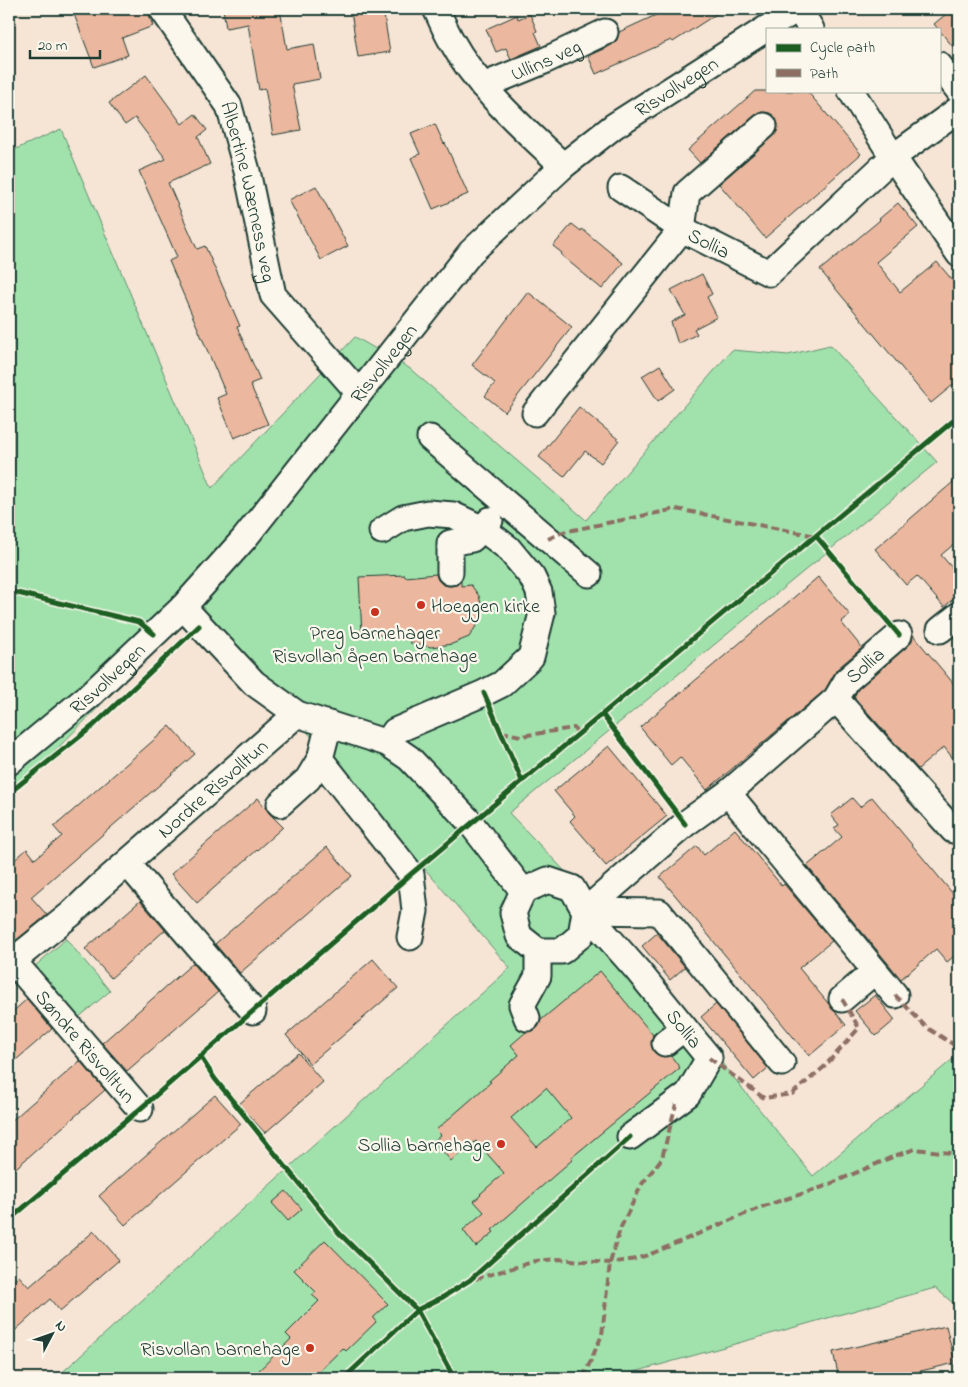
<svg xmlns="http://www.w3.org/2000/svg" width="968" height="1387" viewBox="0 0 968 1387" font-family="'Indie Flower',sans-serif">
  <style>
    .green { fill: #a1e2ac; stroke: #609070 }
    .building { fill: #ebb79e; stroke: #1f3d34; fill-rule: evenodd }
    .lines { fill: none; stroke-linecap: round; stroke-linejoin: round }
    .minor-casing { stroke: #1f3d34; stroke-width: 29 }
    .minor { stroke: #fbf7ec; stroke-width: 25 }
    .quiet { stroke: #8d6e63; stroke-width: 4; stroke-dasharray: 8 4; stroke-linecap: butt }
    .cycleway-casing { stroke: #fbf7ec; stroke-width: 8 }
    .cycleway { stroke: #1b5e20; stroke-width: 5 }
    .poi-dot { fill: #c8321e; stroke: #fbf7ec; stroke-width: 2 }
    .labels { text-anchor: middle; stroke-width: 4.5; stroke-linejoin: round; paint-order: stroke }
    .street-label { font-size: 20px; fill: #1f3d34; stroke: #fbf7ec }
    .poi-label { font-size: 20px; fill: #1f3d34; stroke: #fbf7ec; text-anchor: end }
  </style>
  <rect width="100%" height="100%" fill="#f6e4d5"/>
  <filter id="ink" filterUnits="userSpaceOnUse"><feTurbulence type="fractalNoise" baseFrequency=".02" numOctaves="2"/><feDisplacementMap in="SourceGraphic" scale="10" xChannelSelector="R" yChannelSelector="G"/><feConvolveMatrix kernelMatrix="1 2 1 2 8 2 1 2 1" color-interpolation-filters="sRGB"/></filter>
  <g filter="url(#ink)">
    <path class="green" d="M61,129l151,359 143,-151 54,31 177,152 146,-170 56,5 42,-10 107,117 -428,351 72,75 232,288 146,-122v254l-24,-20 -322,90h-557l454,-410 -219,-255 -104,-95 -178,179v-645z
      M66,939l44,52 -32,27 -44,-51z"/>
    <path class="building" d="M72,9h75l6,17 -31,12 6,17 -34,12z
      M223,9h57l7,40 27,-5 6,35 -28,5 9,46 -28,5 -8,-47 -6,2 -11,-66 -22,4z
      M362,9h21l7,43 -32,5 -7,-46z
      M651,9h73l-51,33 -2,-2 -75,34 -8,-18 24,-11 5,-5 2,-8 37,-17z
      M952,9h7v45l-25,-30z
      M530,14l7,17 -2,1 6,14 -30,13 -5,-11 -10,4 -10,-23 31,-14 1,4z
      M146,75l36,49 13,-10 12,16 -9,7 12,27 -42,19 29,66 8,-3 35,80 -3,1 23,53 -10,4 18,40 -34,14 -17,-40 9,-4 -57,-133 8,-4 -38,-86 27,-12 -31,-41 -10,7 -16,-22z
      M755,91h52l54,63 -96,84 -46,-54 55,-48 3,-5 1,-7 -4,-8 -5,-3 -7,-1 -7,3 -55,48 -12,-13z
      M435,124l9,20 1,-1 23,51 -35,15 -22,-51 9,-4 -9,-20z
      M316,186l32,60 -27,14 -32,-60z
      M898,203l20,24 -42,35 24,30 37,-30 22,26v92l-28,23 -111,-133 60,-50 -1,-1z
      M572,224l9,7 1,-2 41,34 -21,26 -41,-34 1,-2 -9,-7z
      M702,274l10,20 -5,3 10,20 -23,12 3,5 -19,10 -7,-22 14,-7 -14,-25z
      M528,292l44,35 -67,85 -20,-16 10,-13 -23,-18z
      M660,365l15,24 -17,12 -16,-25z
      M579,407l40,33 -18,23 -16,-12 -21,26 -25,-20z
      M959,477v63l-18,15 18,21v18l-15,13 -27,-31 -11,9 -31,-36z
      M436,574l2,6 5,5 7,1 7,-1 4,-4v5l10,-1 8,11 3,12 -2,12 -11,17 -17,7 -21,3 -21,-4v-8h-48l-3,-58 46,-2v2z
      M818,577l32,38 -9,7 21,26 -25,21 -12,21 -118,100 -27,-33 -9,8 -31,-38z
      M913,635l46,55v76l-15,-19 -26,22 -64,-72 4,-8 50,-43 4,-6z
      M170,726l25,28 -164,143 16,18 -38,31v-81l18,-16 8,10 27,-23 -8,-9z
      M609,746l58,70 -61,50 -13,-15 2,-1 -25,-29 5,-5 -21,-25z
      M872,797l87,104v51l-12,10 -11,-13 -35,30 -94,-113 35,-29 -8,-9 5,-3 -8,-10 21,-17 8,9z
      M258,798l11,15 14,14 -86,76 -26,-29z
      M735,829l47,57 2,-2 48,57 -33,27 47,57 -37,31 -149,-179 37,-31 7,9z
      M327,847l25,29 -112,97 -25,-29z
      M140,901l25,29 -54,48 -26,-29z
      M657,933l28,34 -15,13 -28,-34z
      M373,959l25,29 -88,76 -24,-29z
      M193,963l25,29 -91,79 -25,-28z
      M600,971l53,64 -2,10 3,7 6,4h11l9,12 -109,90 1,2 -80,70 2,2 -18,15 -13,-17 21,-18 -10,-11 7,-6 -1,-1 24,-21 -28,-32 -25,20 -17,-20 7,-6 -5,-5 55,-48 -2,-1 30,-26 -8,-10 15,-13 7,-1 5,-4 3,-7zM546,1088l25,30 -34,29 -26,-29z
      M875,995l20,25 -19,16 -21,-25z
      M27,999l25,30 -43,37v-51z
      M716,1004l52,64 -14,12 -53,-63z
      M298,1053l25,29 -58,51 -26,-29z
      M80,1061l25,29 -96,84v-51z
      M215,1095l26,29 -116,101 -26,-29z
      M286,1191l16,18 -14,12 -16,-18z
      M94,1231l25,29 -59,51 -10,-12 -41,37v-51l10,-9 10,11z
      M325,1240l63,64 -15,14 3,4 -30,29 -3,-3 -31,30h-61l40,-39 -5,-5 33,-33 -7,-6 4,-3 -22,-22z
      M946,1326l9,37 -64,15h-52l-6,-26z"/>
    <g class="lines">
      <defs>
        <g id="minor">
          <path id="s1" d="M162,9l67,97 18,65 26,124 86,98"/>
          <path d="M436,9c5,10 9,21 15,31 27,49 72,88 112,126"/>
          <path d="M799,9l12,20"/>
          <path d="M939,65l20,26"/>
          <path id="s2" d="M483,86l61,-25 61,-29"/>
          <path d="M959,109l-66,48 66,97"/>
          <path d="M621,188l61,41 5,-36 77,-67"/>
          <path id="s3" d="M535,413l147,-184 87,44 124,-116 -42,-66"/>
          <path d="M430,438l159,136"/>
          <path d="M382,531l21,-13 25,-5 25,2 30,14 25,19 24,29 7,15 3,21 -11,44 -29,27 -18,9 -89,38 -8,12"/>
          <path d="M450,572v-29l22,-4 18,-19"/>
          <path d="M183,607l71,76 43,31 90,29 22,15 60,63 54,70"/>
          <path d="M940,630l19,-15"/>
          <path d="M836,699l117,131 6,-5"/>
          <path d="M329,724l-9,35 91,115 4,37 -5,26"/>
          <path id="s4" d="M9,762l81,-67 93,-88 61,-68 227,-287 92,-86 51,-40 183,-117"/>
          <path d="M728,793l167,202"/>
          <path d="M280,804l28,-25 12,-20"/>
          <path d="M127,863l126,148"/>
          <path d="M548,880l24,8 13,23 -4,24 -19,16h-24l-19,-15 -6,-23 10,-22z"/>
          <path id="s5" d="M585,911l100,-87 43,-31 108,-94 11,-19 52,-45"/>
          <path id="s6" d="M585,911l53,60 71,87 -21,36 -58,43"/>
          <path d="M585,911l74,1 123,151"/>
          <path id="s7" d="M13,961l127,148"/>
          <path id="s8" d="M9,964l62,-50 27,-26 199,-174"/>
          <path d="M842,999l33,-28"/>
          <path d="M527,1018l-5,-13 16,-29v-25"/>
          <path d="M665,1043l19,-15"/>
        </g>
      </defs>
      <use href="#minor" class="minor-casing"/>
      <use href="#minor" class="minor"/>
      <path class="quiet" d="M548,539l15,-7 113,-23 140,27
        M501,732l20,4 53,-8 4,5
        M895,995l31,32 33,21
        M709,1058l55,40 28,-4 32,-27 35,-39 -17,-29
        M475,1279l61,-18 22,-2 52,4 26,-4 17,-6 111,-47 59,-19 74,-32 18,-6 44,5
        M583,1378l19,-43 8,-72 10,-34 22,-45 20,-26 14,-54"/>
      <defs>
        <path id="cycleway" d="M816,536l83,99
          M9,591l130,31 15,12
          M484,693l38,88
          M602,714l83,110
          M9,793l84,-67 106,-100
          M200,1056l15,23 124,154 78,77 37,68
          M9,1220l131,-111 271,-235 548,-458
          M344,1378l73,-68 26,-13 27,-17 160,-143"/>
      </defs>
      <use href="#cycleway" class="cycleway-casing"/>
      <use href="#cycleway" class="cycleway"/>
    </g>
  </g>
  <g class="poi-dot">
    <circle cx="421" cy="605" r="5"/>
    <circle cx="375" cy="612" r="5"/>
    <circle cx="501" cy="1144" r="5"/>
    <circle cx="310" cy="1348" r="5"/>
  </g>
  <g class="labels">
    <g class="street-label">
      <text dy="7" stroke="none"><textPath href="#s2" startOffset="68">Ullins veg</textPath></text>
      <text dy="7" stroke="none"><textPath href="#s4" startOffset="955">Risvollvegen</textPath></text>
      <text dy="7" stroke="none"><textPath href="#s1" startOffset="206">Albertine Wærness veg</textPath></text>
      <text dy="7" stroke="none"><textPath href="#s3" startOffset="266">Sollia</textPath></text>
      <text dy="7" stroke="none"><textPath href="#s4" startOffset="549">Risvollvegen</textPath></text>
      <text dy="7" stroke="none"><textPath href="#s5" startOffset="374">Sollia</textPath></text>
      <text dy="7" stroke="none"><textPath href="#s4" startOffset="129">Risvollvegen</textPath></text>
      <text dy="7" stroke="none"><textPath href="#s8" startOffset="269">Nordre Risvolltun</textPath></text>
      <text dy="7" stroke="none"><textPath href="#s6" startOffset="154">Sollia</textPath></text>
      <text dy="7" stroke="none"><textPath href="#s7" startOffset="112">Søndre Risvolltun</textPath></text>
    </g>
    <g class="poi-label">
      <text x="431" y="612" text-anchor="start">Hoeggen kirke</text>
      <text x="375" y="639" text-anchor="middle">Preg barnehager<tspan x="375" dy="23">Risvollan åpen barnehage</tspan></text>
      <text x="491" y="1151">Sollia barnehage</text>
      <text x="300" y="1355">Risvollan barnehage</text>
    </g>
  </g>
  <rect width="968" height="1387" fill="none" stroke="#fbf7ec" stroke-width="30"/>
  <rect x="15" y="15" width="938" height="1357" fill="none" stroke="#1f3d34" stroke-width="2" filter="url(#ink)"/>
  <rect x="766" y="28" width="175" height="65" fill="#fbf7ec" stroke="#a3ada2"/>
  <rect x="776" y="44" width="25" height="8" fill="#1b5e20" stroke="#a3ada2"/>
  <text x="810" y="52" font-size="15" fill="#1f3d34">Cycle path</text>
  <rect x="776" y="69" width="25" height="8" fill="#8d6e63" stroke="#a3ada2"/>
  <text x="810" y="78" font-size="15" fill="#1f3d34">Path</text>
  <g transform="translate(52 1334) rotate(49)" stroke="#fbf7ec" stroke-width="4" paint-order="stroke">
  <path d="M0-4L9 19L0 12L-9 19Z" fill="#1f3d34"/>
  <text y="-8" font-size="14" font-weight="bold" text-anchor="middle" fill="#1f3d34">N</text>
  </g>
  <path d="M30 50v8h70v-8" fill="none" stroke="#1f3d34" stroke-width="2.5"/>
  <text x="38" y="50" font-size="15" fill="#1f3d34" stroke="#fbf7ec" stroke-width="4" paint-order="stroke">20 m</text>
</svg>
